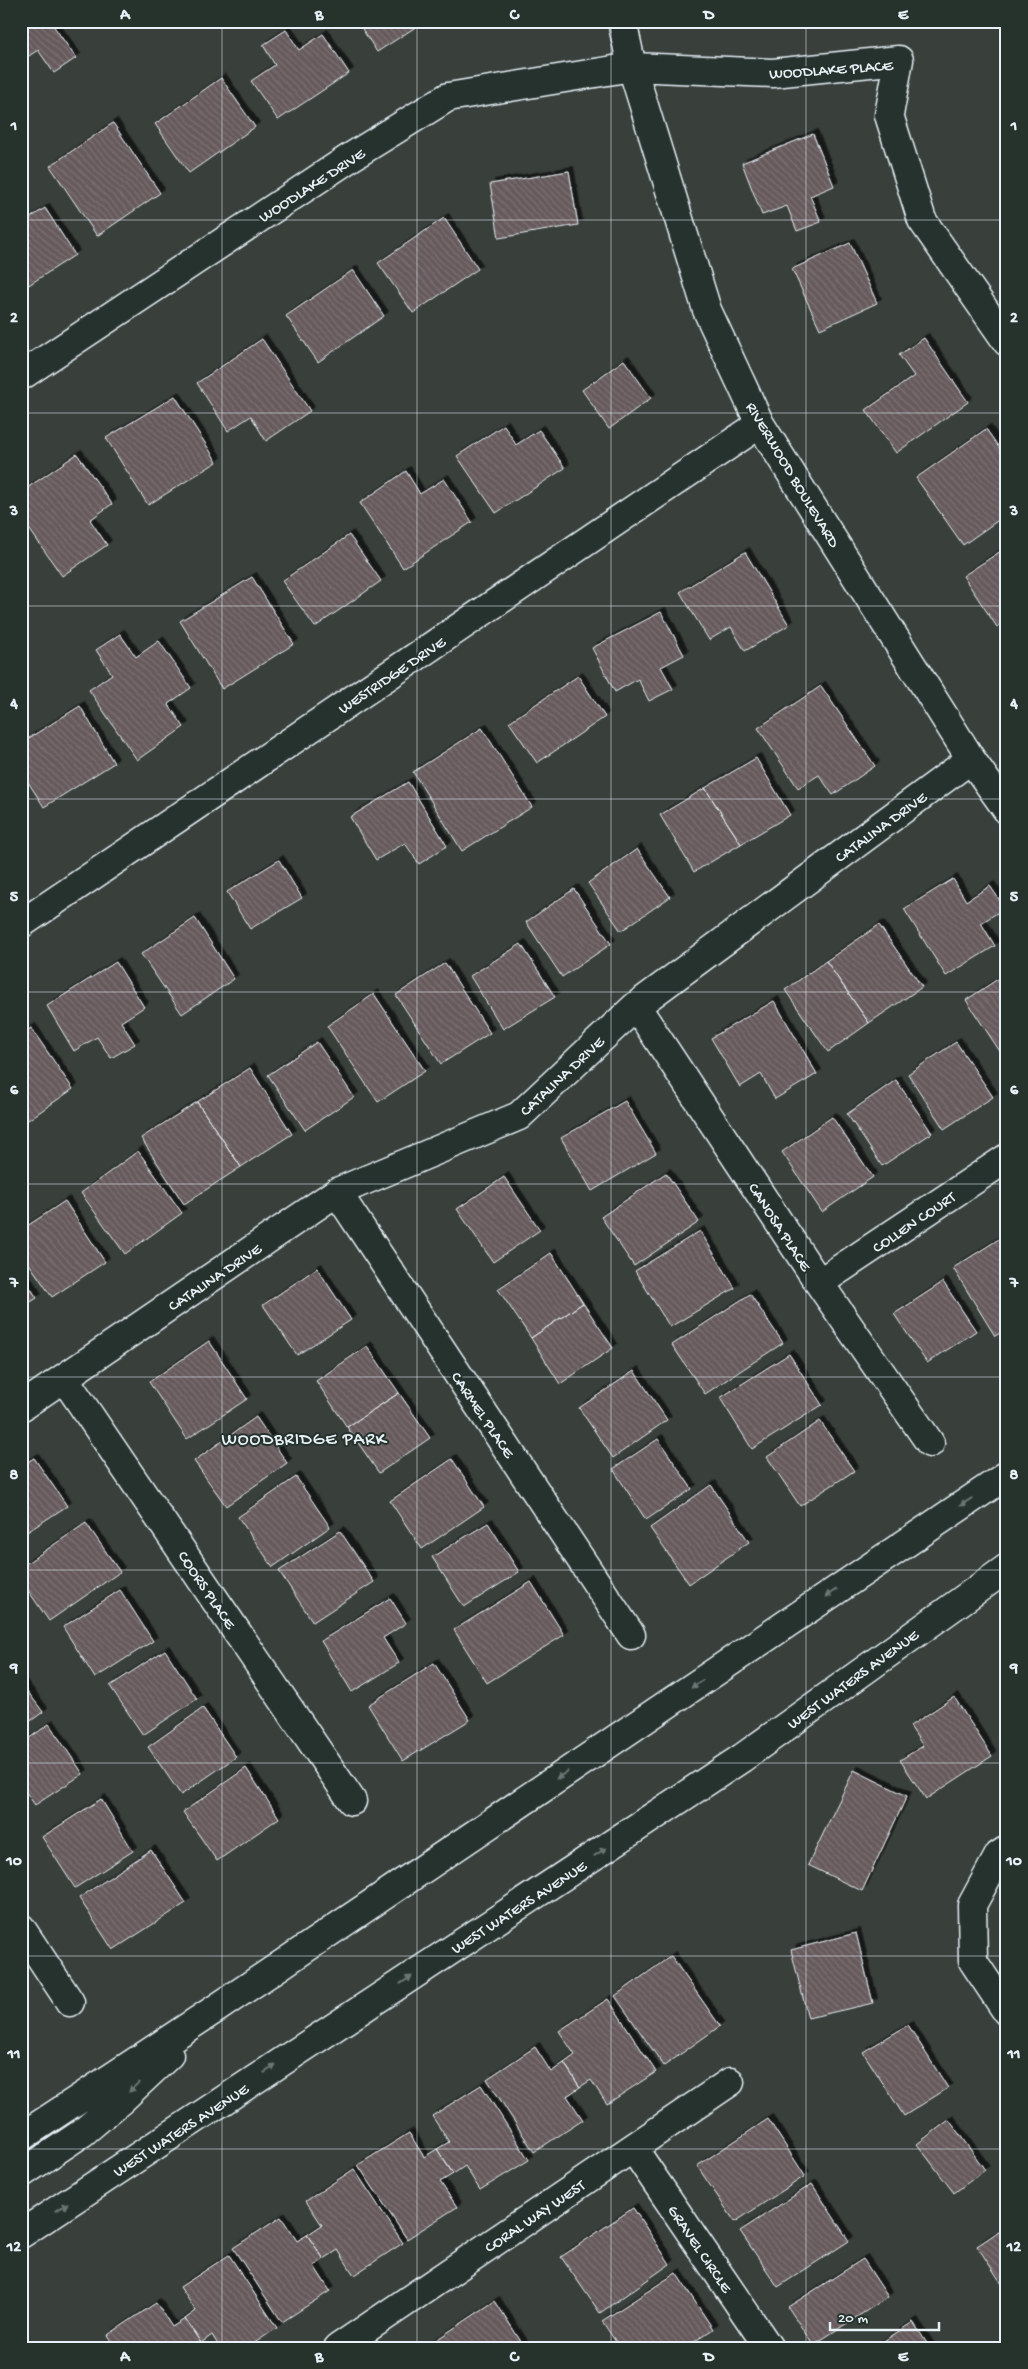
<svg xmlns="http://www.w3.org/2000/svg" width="1028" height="2369" viewBox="0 0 1028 2369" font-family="'Gochi Hand',sans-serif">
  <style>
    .building { fill: url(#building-back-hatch); stroke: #e8f1f8; filter: url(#shadow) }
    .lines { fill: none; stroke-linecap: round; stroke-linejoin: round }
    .minor-casing { stroke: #e8f1f8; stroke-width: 31 }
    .secondary-casing { stroke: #e8f1f8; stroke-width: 31 }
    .minor { stroke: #26332d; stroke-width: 28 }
    .secondary { stroke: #26332d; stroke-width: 28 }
    .oneway { fill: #6a7674 }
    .grid { fill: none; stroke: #e8f1f8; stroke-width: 1; stroke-opacity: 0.55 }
    .labels { text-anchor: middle; stroke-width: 4; stroke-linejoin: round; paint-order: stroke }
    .street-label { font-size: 16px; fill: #e8f1f8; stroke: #26332d }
    .neighbourhood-label { font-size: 18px; letter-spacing: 1px; fill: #e8f1f8; stroke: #26332d }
    .neatline { fill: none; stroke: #e8f1f8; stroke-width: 2 }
    .grid-label { font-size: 16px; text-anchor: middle; font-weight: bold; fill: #e8f1f8 }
  </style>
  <defs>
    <pattern id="building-back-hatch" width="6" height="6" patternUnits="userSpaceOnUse" patternTransform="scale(1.25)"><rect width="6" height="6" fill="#665a5c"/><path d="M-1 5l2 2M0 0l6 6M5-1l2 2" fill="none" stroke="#7c7274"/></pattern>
    <filter id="shadow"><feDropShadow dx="4.5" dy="-4.5" stdDeviation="0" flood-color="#0009"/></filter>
  </defs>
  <rect width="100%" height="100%" fill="#393f3b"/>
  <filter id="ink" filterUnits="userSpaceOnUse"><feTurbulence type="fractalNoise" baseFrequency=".02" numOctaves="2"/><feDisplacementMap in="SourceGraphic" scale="10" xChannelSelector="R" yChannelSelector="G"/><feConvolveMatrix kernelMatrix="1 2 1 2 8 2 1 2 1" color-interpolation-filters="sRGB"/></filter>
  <g filter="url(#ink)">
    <path class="building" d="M21,21h29l26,37 -22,15 -16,-23 -17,11z
      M357,21h68l-48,31z
      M286,30l13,20 24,-16 26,39 -71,47 -27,-39 24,-16 -12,-20z
      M221,78l34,49 -66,46 -34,-49z
      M113,123l47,70 -63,43 -47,-70z
      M813,134l21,52 -24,10 11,26 -24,9 -10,-25 -25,9 -20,-52z
      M569,171l9,54 -79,13 -9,-54z
      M45,208l30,47 -54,35v-66z
      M444,218l34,51 -65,44 -35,-50z
      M850,243l27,60 -57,26 -28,-60z
      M353,270l31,46 -66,46 -32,-46z
      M924,338l44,64 -72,51 -30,-43 48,-34 -15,-21z
      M262,339l48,72 -44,30 -15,-25 -23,15 -31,-48z
      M624,360l27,38 -42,31 -27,-39z
      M175,396l42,66 -69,43 -42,-67z
      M504,425l12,20 23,-15 26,38 -69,45 -39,-57z
      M986,429l21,30v55l-44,31 -47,-67z
      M77,454l35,50 -22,16 17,25 -45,31 -41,-59v-25z
      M406,471l14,23 24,-15 28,43 -69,46 -43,-65z
      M349,535l32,46 -66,46 -33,-46z
      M1007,547v73l-10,7 -34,-51z
      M745,552l44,73 -44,26 -14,-24 -22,13 -29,-48z
      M252,577l42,67 -72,45 -42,-68z
      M661,612l23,43 -23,12 12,22 -24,12 -11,-22 -23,13 -23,-44z
      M120,634l16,23 23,-16 32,47 -23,16 16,23 -47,33 -48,-70 23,-16 -16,-24z
      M578,676l27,41 -68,46 -28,-41z
      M821,686l54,80 -42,29 -14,-20 -21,13 -40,-60z
      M80,706l34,57 -70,44 -23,-36v-28z
      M482,728l50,79 -70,44 -49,-79z
      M756,758l34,57 -49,29 -36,-56z
      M408,782l39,64 -28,18 -14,-21 -29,17 -26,-43z
      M705,788l36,56 -47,28 -34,-57z
      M637,849l33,48 -49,34 -33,-48z
      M279,860l23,38 -52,31 -23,-37z
      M953,879l13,22 24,-15 15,22 -24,15 14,23 -49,30 -42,-67z
      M574,889l37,55 -49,33 -36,-55z
      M195,918l39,61 -52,35 -41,-60z
      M879,925l43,62 -53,36 -43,-62z
      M521,944l34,53 -52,32 -33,-53z
      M826,961l43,62 -41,29 -43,-62z
      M116,962l28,45 -23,15 14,22 -24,14 -14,-21 -23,14 -27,-45z
      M445,963l45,70 -49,31 -45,-69z
      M1007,973v89l-41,-62z
      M374,994l51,77 -47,31 -51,-76z
      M774,1001l43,73 -42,25 -14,-25 -21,13 -29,-49z
      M31,1028l42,61 -45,31 -7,-10v-75z
      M317,1042l37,55 -49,33 -37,-55z
      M956,1042l37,55 -49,32 -36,-55z
      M250,1068l42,66 -51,33 -44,-65z
      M896,1080l36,53 -50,33 -35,-52z
      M625,1101l31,52 -64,38 -31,-53z
      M197,1102l44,65 -57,37 -43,-66z
      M832,1117l41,60 -51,35 -40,-60z
      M138,1151l44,62 -57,41 -44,-61z
      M666,1173l33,49 -65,44 -33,-49z
      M504,1177l36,53 -47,32 -36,-53z
      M65,1201l40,61 -53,35 -31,-45v-22z
      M700,1231l35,57 -65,39 -35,-56z
      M1007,1234v95l-12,7 -42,-68z
      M551,1253l32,50 -52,35 -33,-49z
      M317,1268l34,52 -54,35 -34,-50z
      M21,1274l16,24 -16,10z
      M943,1282l33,49 -49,32 -33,-49z
      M750,1294l33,49 -78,51 -33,-49z
      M583,1303l30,45 -53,36 -29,-46z
      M209,1341l38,58 -60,40 -38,-57z
      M367,1346l32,47 -52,34 -31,-46z
      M789,1354l33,51 -70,44 -32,-51z
      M634,1371l33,49 -54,38 -34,-50z
      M399,1393l31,45 -51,35 -32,-46z
      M256,1417l31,46 -61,43 -32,-45z
      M820,1421l34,50 -54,35 -33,-49z
      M658,1439l34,50 -46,31 -33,-51z
      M34,1458l33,48 -46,30v-70z
      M452,1459l32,48 -62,42 -32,-48z
      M296,1477l34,50 -57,40 -35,-50z
      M711,1485l38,57 -60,42 -39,-56z
      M86,1523l34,49 -71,49 -28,-41v-13z
      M488,1523l31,49 -55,35 -32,-50z
      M340,1531l34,51 -61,40 -34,-51z
      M531,1582l33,53 -77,48 -33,-53z
      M120,1590l33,51 -58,37 -32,-51z
      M390,1598l16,25 -23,15 16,25 -47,29 -31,-51z
      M165,1650l32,49 -54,36 -33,-49z
      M434,1663l36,57 -67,41 -35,-56z
      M21,1683l22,29 -22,16z
      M954,1697l38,59 -66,43 -26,-39 23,-14 -13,-20z
      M203,1708l33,49 -55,38 -33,-48z
      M49,1724l34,50 -48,31 -14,-20v-41z
      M246,1768l33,50 -62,43 -34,-49z
      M854,1770l53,26 -45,95 -54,-26z
      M101,1799l32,52 -58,37 -33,-51z
      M151,1850l35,53 -73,47 -34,-52z
      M856,1933l17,70 -65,15 -17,-68z
      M671,1956l49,70 -56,40 -49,-70z
      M608,1999l48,73 -49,32 -16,-24 -11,7 -16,-24 11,-8 -16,-24z
      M908,2025l40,63 -44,28 -41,-64z
      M535,2047l16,25 13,-9 16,24 -13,9 16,24 -49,32 -47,-73z
      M481,2085l48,75 -49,30 -15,-24 -12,8 -16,-25 12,-7 -17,-26z
      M768,2119l37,57 -70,46 -38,-56z
      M949,2120l36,50 -31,23 -37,-49z
      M409,2133l15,24 13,-8 16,25 -13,8 17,25 -50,32 -49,-74z
      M354,2169l49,74 -49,32 -16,-25 -14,9 -17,-24 15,-10 -16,-24z
      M812,2184l37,57 -71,46 -38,-56z
      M633,2208l37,56 -70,49 -39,-56z
      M281,2217l16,24 10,-6 17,24 -10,7 16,25 -48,31 -49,-74z
      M1007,2226v59l-3,2 -27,-41z
      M229,2255l48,73 -30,20h-27l-8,-13 -11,8 -16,-24 11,-8 -16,-24z
      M863,2259l25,38 -75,48 -25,-38z
      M676,2273l37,56 -28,19h-65l-18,-27z
      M495,2301l30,47h-101z
      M156,2303l16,24 13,-8 16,24 -7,5h-78l-8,-13z
      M913,2322l17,26h-57z"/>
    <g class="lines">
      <defs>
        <path id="minor" d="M622,21l10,46 75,243 53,114 211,335 36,51
          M21,376l330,-219 97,-60 184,-30 141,6 126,-13 -10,55 33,105 85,122
          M21,924l739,-500
          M636,1006l183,277 111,160
          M337,1192l294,443
          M819,1283l188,-125
          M64,1378l288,423
          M21,1407l316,-215 182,-76 117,-110 335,-247
          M1007,1850l-8,5 -27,50 1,56 34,51
          M21,1928l49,74
          M633,2148l136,200
          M338,2348l392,-266"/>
        <path id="secondary" d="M21,2137l199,-131 787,-531
          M21,2174l61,-41 38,-32 49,-46
          M21,2234l721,-476 265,-190"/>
      </defs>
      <use href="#minor" class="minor-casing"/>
      <use href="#secondary" class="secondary-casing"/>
      <use href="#minor" class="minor"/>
      <use href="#secondary" class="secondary"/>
    </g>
    <defs><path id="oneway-solid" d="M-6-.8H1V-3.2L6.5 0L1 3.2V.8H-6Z" transform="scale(1.25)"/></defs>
    <g class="oneway">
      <use href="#oneway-solid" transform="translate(966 1502) rotate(146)"/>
      <use href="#oneway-solid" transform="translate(831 1593) rotate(146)"/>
      <use href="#oneway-solid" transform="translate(697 1684) rotate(146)"/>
      <use href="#oneway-solid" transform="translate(562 1775) rotate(146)"/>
      <use href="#oneway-solid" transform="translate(600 1852) rotate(-33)"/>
      <use href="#oneway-solid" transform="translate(406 1980) rotate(-33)"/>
      <use href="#oneway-solid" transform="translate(270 2069) rotate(-33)"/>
      <use href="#oneway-solid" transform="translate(134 2087) rotate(136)"/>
      <use href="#oneway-solid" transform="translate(62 2207) rotate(-33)"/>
    </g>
  </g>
  <path class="grid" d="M222,21v2327M417,21v2327M611,21v2327M806,21v2327M21,220h986M21,413h986M21,606h986M21,799h986M21,992h986M21,1184h986M21,1377h986M21,1570h986M21,1763h986M21,1956h986M21,2149h986"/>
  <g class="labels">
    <g class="street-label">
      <text transform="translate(831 68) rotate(-4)" y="6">WOODLAKE PLACE</text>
      <text transform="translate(311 184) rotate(-33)" y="6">WOODLAKE DRIVE</text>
      <text transform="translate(794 474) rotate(59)" y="6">RIVERWOOD BOULEVARD</text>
      <text transform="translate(391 674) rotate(-34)" y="6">WESTRIDGE DRIVE</text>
      <text transform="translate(880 826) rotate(-36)" y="6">CATALINA DRIVE</text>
      <text transform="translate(561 1075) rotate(-43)" y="6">CATALINA DRIVE</text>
      <text transform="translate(913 1221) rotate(-34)" y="6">COLLEN COURT</text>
      <text transform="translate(781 1226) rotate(57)" y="6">CANOSA PLACE</text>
      <text transform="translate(214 1276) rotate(-34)" y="6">CATALINA DRIVE</text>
      <text transform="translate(484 1414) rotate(56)" y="6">CARMEL PLACE</text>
      <text transform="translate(208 1589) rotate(56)" y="6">COORS PLACE</text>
      <text transform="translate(852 1678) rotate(-36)" y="6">WEST WATERS AVENUE</text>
      <text transform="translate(518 1906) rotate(-33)" y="6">WEST WATERS AVENUE</text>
      <text transform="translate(180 2129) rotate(-33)" y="6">WEST WATERS AVENUE</text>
      <text transform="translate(534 2215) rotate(-34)" y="6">CORAL WAY WEST</text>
      <text transform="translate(701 2248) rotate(56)" y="6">GRAVEL CIRCLE</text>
    </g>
    <g class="neighbourhood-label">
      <text x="304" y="1444">WOODBRIDGE PARK</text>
    </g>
  </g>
  <rect width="1028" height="2369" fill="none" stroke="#26332d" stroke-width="55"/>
  <path d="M830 2322v8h109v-8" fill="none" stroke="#e8f1f8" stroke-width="2.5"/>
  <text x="838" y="2322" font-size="15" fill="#e8f1f8" stroke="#26332d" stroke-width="4" paint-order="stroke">20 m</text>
  <rect x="28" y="28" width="972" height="2314" class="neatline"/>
  <g class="grid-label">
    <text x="125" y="19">A</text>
    <text x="319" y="19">B</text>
    <text x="514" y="19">C</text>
    <text x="709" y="19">D</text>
    <text x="903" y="19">E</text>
    <text x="14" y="130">1</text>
    <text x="1014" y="130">1</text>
    <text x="14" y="322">2</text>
    <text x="1014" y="322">2</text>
    <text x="14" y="515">3</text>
    <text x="1014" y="515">3</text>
    <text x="14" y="708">4</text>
    <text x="1014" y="708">4</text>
    <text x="14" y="901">5</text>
    <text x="1014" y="901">5</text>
    <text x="14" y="1094">6</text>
    <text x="1014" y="1094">6</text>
    <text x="14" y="1287">7</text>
    <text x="1014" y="1287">7</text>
    <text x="14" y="1479">8</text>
    <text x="1014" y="1479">8</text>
    <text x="14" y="1672">9</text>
    <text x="1014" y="1672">9</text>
    <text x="14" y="1865">10</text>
    <text x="1014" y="1865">10</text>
    <text x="14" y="2058">11</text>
    <text x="1014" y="2058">11</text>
    <text x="14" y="2251">12</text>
    <text x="1014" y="2251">12</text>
    <text x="125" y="2361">A</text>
    <text x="319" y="2361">B</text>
    <text x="514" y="2361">C</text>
    <text x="709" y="2361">D</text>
    <text x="903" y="2361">E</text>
  </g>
</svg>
